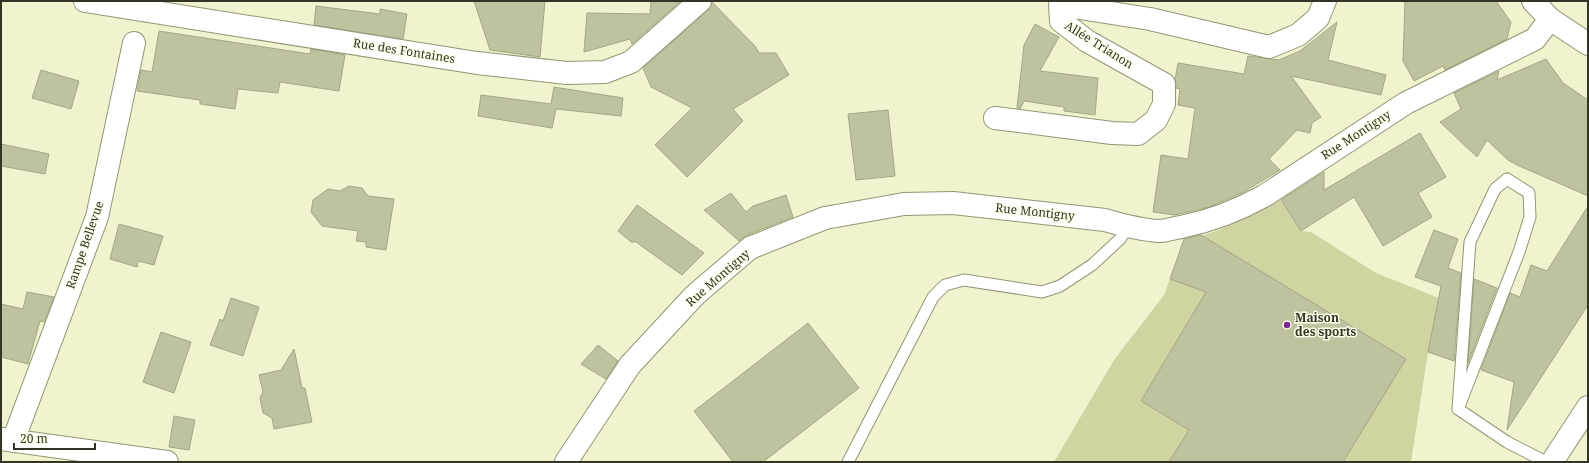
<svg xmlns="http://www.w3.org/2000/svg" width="1589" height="463" viewBox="0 0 1589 463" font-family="'Noto Serif',serif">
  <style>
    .park { fill: #d0d4a1 }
    .building { fill: #bfc29e; stroke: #a4a785 }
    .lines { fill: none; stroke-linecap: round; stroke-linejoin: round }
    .lane-casing { stroke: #939674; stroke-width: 13 }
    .street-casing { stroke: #939674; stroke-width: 24 }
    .secondary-casing { stroke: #939674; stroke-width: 24 }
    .lane { stroke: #fff; stroke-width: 11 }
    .street { stroke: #fff; stroke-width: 22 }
    .secondary { stroke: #fff; stroke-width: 22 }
    .poi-dot { fill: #822591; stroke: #fdffe9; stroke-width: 1.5 }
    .labels { text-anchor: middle; stroke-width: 3; stroke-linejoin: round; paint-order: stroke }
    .street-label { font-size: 12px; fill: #333426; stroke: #fdffe9 }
    .poi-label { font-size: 12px; font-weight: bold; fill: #333426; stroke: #fdffe9; text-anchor: start }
  </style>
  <rect width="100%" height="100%" fill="#f0f3ce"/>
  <path class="park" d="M1278,197l23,34 10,1 65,41 63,25 -11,54 -17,110h-357l60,-102 50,-65 21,-56c35,-5 64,-23 93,-42z"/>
  <path class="building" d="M474,1h71l-5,56 -50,-7z
    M651,1h30l-49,43 -2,-5 -46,13 3,-39 63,1z
    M1405,1h91l15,21 -4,17 -62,31 -2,-4 -29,15 -11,-20z
    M712,2l43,44 4,7h17l13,22 -56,34 10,12 -56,56 -32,-32 37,-37 -41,-21 -8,-19 65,-58z
    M316,6l64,8v-5l27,5 -4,25 -89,-14z
    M1337,22l-9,38 58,15 -5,20 -90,-19 30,41 -9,6 -2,10 -13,-3 -28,29 11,11 -38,23 -33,14 -34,8 -22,-3 8,-57 27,4 7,-51 -17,-3 2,-16 -4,-1 -1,-8 3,-17 66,11 4,-18 31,4 21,-9z
    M1035,24l24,13 -19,34 58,7 -3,37 -31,-4v-4l-40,-6 -4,8 -3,-1 7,-63z
    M159,31l151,23 1,-5 34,6 -6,36 -59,-9 -2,11 -40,-4 -3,20 -35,-5v-4l-63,-9 4,-21 11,2z
    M1546,59l17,24 25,17v96l-71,-31 -9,-5 -21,-20 -10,17 -37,-35 21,-13 -7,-16 45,-22 -2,9z
    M41,70l38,11 -8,28 -39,-11z
    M554,87l69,11 -2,18 -65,-7 -4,19 -74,-12 3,-21 70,9z
    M888,110l7,66 -39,4 -8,-66z
    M1420,133l26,44 -28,16 14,24 -49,29 -29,-49 -53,34 -20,-31 43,-28v18z
    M1,144l48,10 -4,20 -44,-8z
    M349,186l13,2 6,8 26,3 -8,51 -20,-3v-5l-10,-1 2,-10 -36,-5 -11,-14 2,-12 15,-11 12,2z
    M731,193l15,19 7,-6 33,-11 7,22 -48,19 -6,5 -35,-31z
    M637,205l67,48 -22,22 -46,-33h-5l-13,-11z
    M1588,206v99l-81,125 7,-48 -33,-12 29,-77 10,4 11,-32 16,6z
    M119,224l44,12 -9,29 -16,-4 -1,6 -27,-8z
    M1434,230l24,9 -10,29 13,5 -7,88 -26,-9 13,-66 -26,-9z
    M1201,235l205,124 -63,103h-174l20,-32 -48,-29 65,-109 -36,-13 14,-40z
    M1474,279l23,9 -29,75z
    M27,292l27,5 -10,25 -4,-1 -12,43 -27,-7v-53l22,5z
    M231,298l28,9 -16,49 -33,-11 10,-26 3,2z
    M808,323l51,65 -96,74h-30l-39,-51z
    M161,332l30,10 -17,51 -31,-11z
    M598,345l20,16 -12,18 -25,-15z
    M294,349l8,39h3l7,34 -38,7 -2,-11 -9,-5 -3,-15 3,-6 -4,-17 22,-5z
    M174,416l21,4 -6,30 -20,-3z"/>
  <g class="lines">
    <defs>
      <path id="lane" d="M1507,179l22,14 1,24 -11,35 -61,157 12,-167 25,-53z
        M1458,409l49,33 39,20
        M848,462l85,-165 12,-12 19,-5 78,12 18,-6 32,-21 28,-26 8,-13"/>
      <path id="street" d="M85,1l392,62 90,10 38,-1 26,-10 69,-61
        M995,118l117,15 26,1 18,-14 8,-16v-20l-77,-43 -26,-20 -1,-16 90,14 119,28 29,-12 20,-17 7,-17
        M1,439l166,23
        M13,441l84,-224 37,-174
        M566,462l64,-97 65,-70 55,-47 75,-30 79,-14 49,-1 152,17c17,5 36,10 54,11 7,0 15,-3 22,-4 30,-6 56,-16 83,-31l142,-93 129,-64 15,-20"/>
      <path id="secondary" d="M1533,1l17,18 38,25
        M1552,462l36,-55"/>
    </defs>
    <use href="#lane" class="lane-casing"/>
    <use href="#street" class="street-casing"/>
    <use href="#secondary" class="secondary-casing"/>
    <use href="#lane" class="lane"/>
    <use href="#street" class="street"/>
    <use href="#secondary" class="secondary"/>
  </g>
  <circle class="poi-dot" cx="1287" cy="325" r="4"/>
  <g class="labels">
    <g class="street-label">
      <text transform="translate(1099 45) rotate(32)" y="4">Allée Trianon</text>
      <text transform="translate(404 51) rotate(9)" y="4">Rue des Fontaines</text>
      <text transform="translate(1356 135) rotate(-33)" y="4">Rue Montigny</text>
      <text transform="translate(1035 212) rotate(6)" y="4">Rue Montigny</text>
      <text transform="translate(85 245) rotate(-71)" y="4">Rampe Bellevue</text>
      <text transform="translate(718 278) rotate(-41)" y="4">Rue Montigny</text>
    </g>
    <g class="poi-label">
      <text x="1295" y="322">Maison<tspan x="1295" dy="14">des sports</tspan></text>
    </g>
  </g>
  <rect width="1589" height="463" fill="none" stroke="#333426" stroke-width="4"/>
  <path d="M14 443v6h81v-6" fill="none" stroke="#333426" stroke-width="2"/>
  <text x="20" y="443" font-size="12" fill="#333426" stroke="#fdffe9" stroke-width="3" paint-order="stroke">20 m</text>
</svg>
